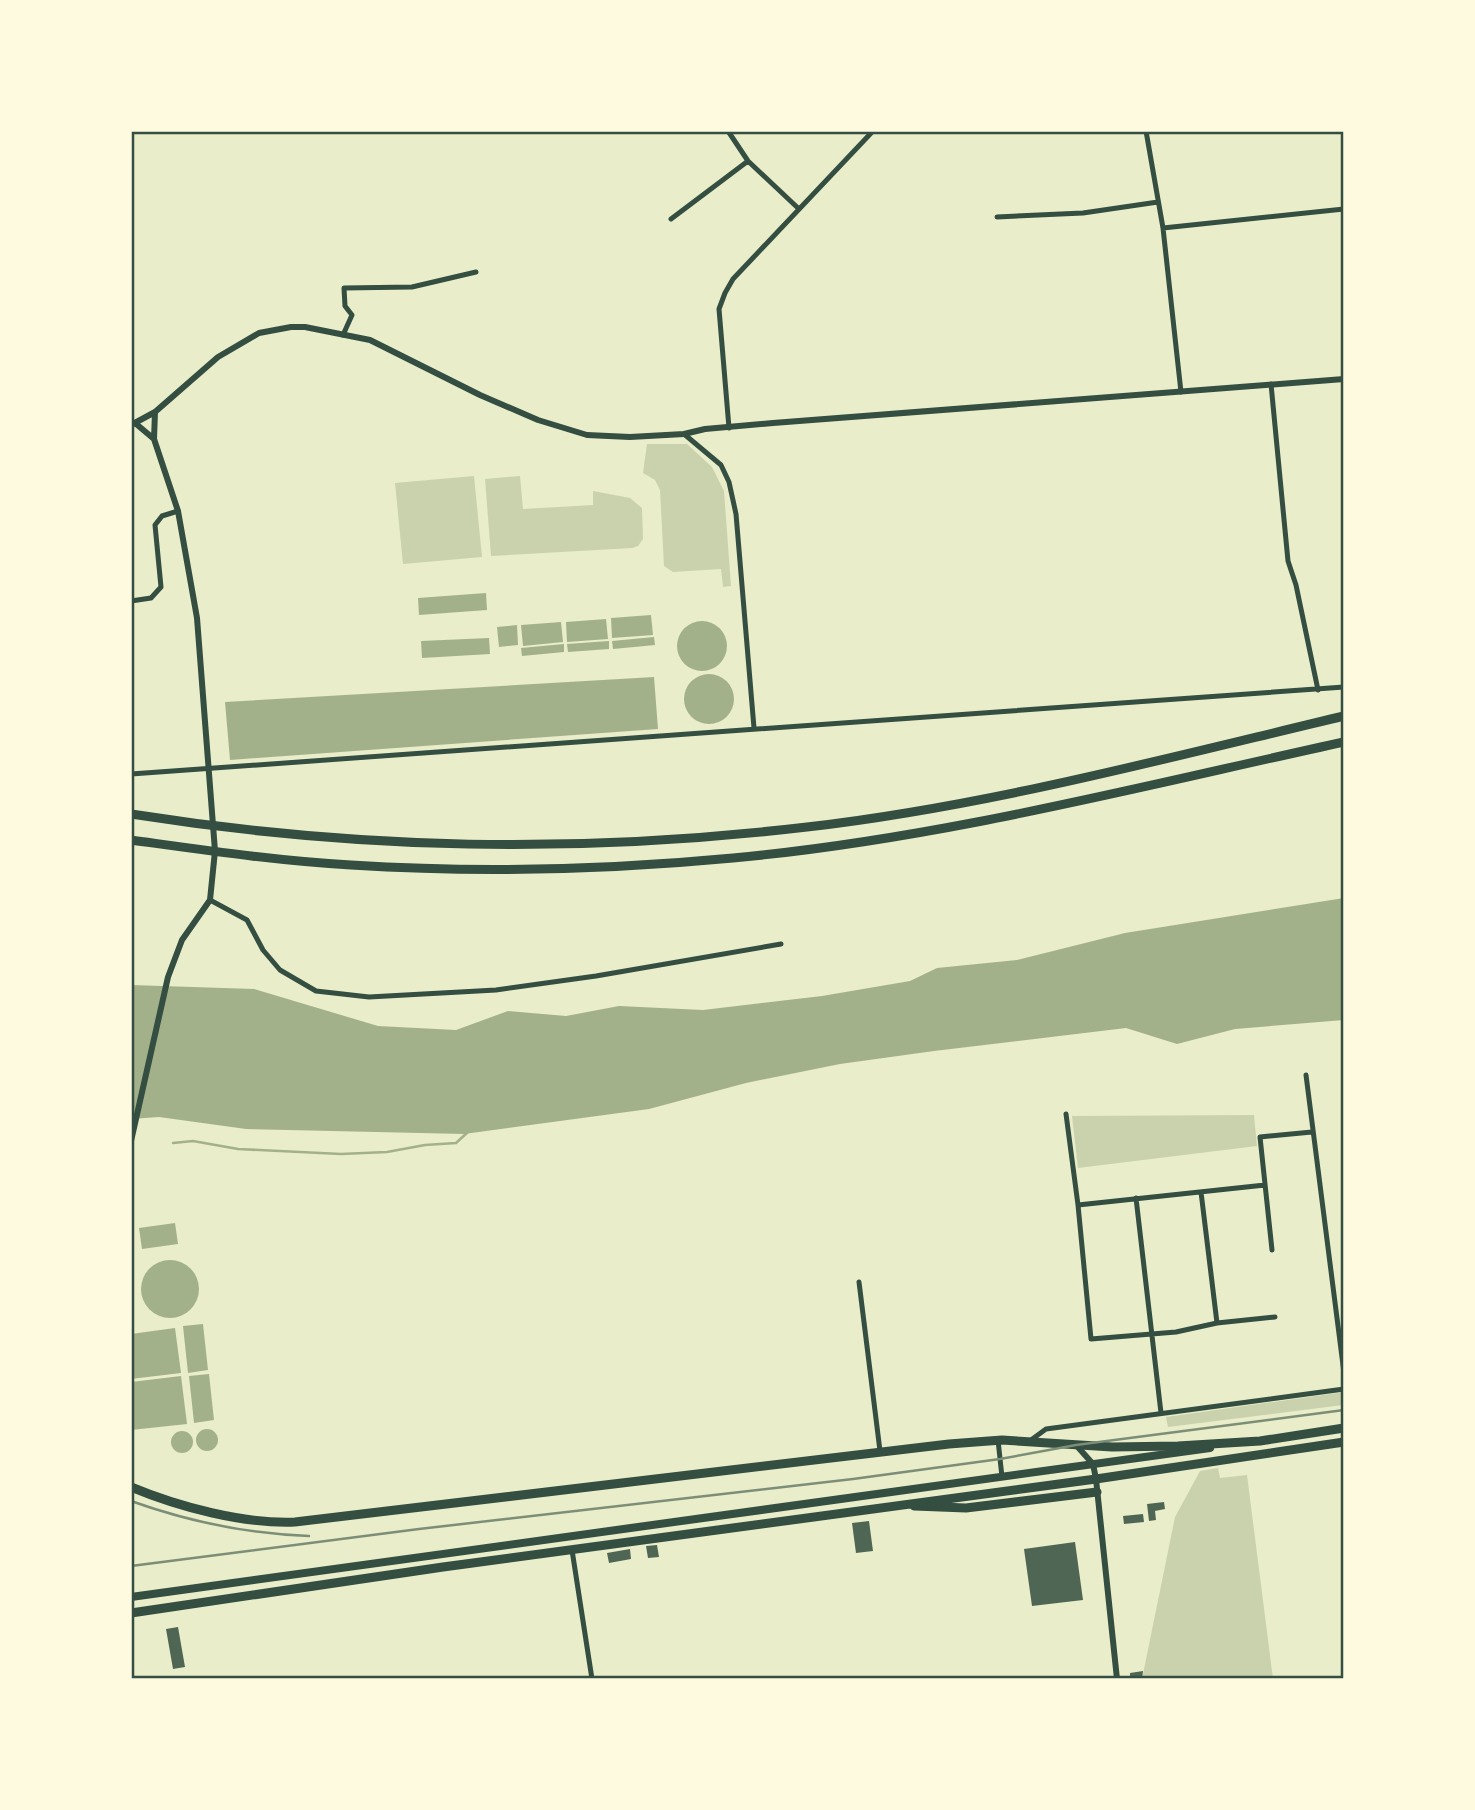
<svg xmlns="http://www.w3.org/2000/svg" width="1475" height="1810" viewBox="0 0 1475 1810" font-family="'Fira Sans',sans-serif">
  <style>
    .green { fill: #cad2ad }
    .water { fill: #a3b18a }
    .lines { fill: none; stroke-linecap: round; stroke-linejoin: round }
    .stream { stroke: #a3b18a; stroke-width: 2.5 }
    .building { fill: #4f6655 }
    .minor { stroke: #344e41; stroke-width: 5 }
    .tertiary { stroke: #344e41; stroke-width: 6 }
    .primary { stroke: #344e41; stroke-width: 8 }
    .trunk { stroke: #344e41; stroke-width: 9 }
    .rail { stroke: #7c8e77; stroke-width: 2.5 }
    .neatline { fill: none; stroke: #344e41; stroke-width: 2.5 }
  </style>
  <rect width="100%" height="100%" fill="#e9edc9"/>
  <path class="green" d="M647,444h40l25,23 12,24 7,95 -8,1 -2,-18 -48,3 -9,-6 -4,-76 -5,-10 -12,-7z
    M474,476l8,81 -79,7 -8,-81z
    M520,476l3,33 70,-4v-14l37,7 12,10 1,31 -5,7 -6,2 -141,8 -6,-77z
    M1254,1115l3,31 -179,22 -6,-52z
    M1344,1392l-1,13 -175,22 -2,-10z
    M1218,1468l2,10 27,-3 26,204h-131l33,-162 25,-46z"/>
  <path class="water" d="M486,593l1,17 -68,5 -1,-17z
    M651,615l2,20 -41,3 -1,-20z
    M606,619l2,20 -41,3 -1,-20z
    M677 646a25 25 0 1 1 50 0a25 25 0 1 1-50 0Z
    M561,622l2,20 -40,4 -2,-21z
    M517,625l1,20 -19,2 -2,-20z
    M654,637l1,8 -42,4 -1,-8z
    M489,638l1,16 -68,4 -1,-17z
    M609,641v8l-41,3 -1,-8z
    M564,644v8l-42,4 -1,-8z
    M684 699a25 25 0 1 1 50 0a25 25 0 1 1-50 0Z
    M654,677l4,52 -428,31 -5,-58z
    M1344,898v122l-109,9 -58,15 -51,-16 -192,23 -94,13 -94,19 -97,26 -185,25 -218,-5 -87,-12 -28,2v-134l123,4 124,37 78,4 52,-19 58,5 53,-10 84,4 119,-14 88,-15 27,-13 80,-8 108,-27z
    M175,1223l3,21 -36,5 -3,-21z
    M141 1289a29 29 0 1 1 58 0a29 29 0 1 1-58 0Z
    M203,1324l5,46 -20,3 -5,-47z
    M175,1328l6,45 -50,6v-45z
    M209,1374l5,46 -20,3 -5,-47z
    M181,1376l6,48 -56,6v-48z
    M196 1440a11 11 0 1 1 22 0a11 11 0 1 1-22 0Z
    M171 1442a11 11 0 1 1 22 0a11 11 0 1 1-22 0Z"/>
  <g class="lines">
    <path class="stream" d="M173,1143l20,-2 45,8 103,5 46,-2 38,-7 31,-2 12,-11"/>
  </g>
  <path class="building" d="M1164,1502l1,7 -10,2 1,9 -7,1 -2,-17z
    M1143,1514l1,8 -20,2 -1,-8z
    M869,1521l4,30 -17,2 -4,-30z
    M1075,1542l8,58 -51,6 -8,-57z
    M657,1545l2,12 -11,1 -2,-12z
    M630,1549l1,10 -22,4 -2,-10z
    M178,1627l7,40 -12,2 -7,-40z
    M1143,1671l-1,8h-12v-6z"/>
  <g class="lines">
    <path class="minor" d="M728,131l20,30 51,48
      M1146,131l17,97 18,164
      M997,217l86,-4 75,-11
      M671,219l77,-58
      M1163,228l181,-19
      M343,335l9,-20 -7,-9 -1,-18 68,-1 64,-15
      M1271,384l17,177 8,24 22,105
      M729,428l-10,-119 6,-16 8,-14 140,-148
      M684,434l37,31 8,17 7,32 18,214
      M131,601l20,-3 10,-11 -6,-62 7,-9 16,-5
      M131,774l1213,-87
      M210,900l37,20 16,30 17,20 36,21 53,6 127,-7 100,-14 185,-32
      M1306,1075l38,298
      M1066,1114l12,91 13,134 85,-7 41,-9 58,-6
      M1201,1192l16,131
      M1136,1198l25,215
      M1078,1205l187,-20
      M1272,1250l-12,-113 52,-5
      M859,1282l21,169
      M998,1440l4,37
      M1031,1440l15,-11 298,-40
      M572,1550l20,129"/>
    <path class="tertiary" d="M135,423l19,16
      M131,425l24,-13 63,-55 41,-24 32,-6h14l65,13 110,55 58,25 49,15 43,2 54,-3 21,-5 68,-6 571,-44
      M131,1141l37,-164 14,-37 28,-40 5,-49 -18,-233 -19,-107 -24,-72 1,-27
      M1076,1445l17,19 3,15 21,200"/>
    <path class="primary" d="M131,1597l1079,-149"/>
    <path class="trunk" d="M131,814c229,36 446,40 676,13 181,-21 360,-69 537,-111
      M131,840c73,10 147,21 220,25 127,8 255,5 382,-7 206,-19 409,-72 611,-116
      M131,1487c48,20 112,37 164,35l654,-78 53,-4 110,7 66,-1 82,-5 84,-13
      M914,1506l52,2 131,-16
      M131,1613l312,-46 653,-88 248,-37"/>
    <path class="rail" d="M131,1501c56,20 119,33 178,35
      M131,1566l288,-37 434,-50 147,-20 76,-14 268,-35"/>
  </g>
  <rect width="1475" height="1810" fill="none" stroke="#fefae0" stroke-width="266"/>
  <rect x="133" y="133" width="1209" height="1544" class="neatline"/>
</svg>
